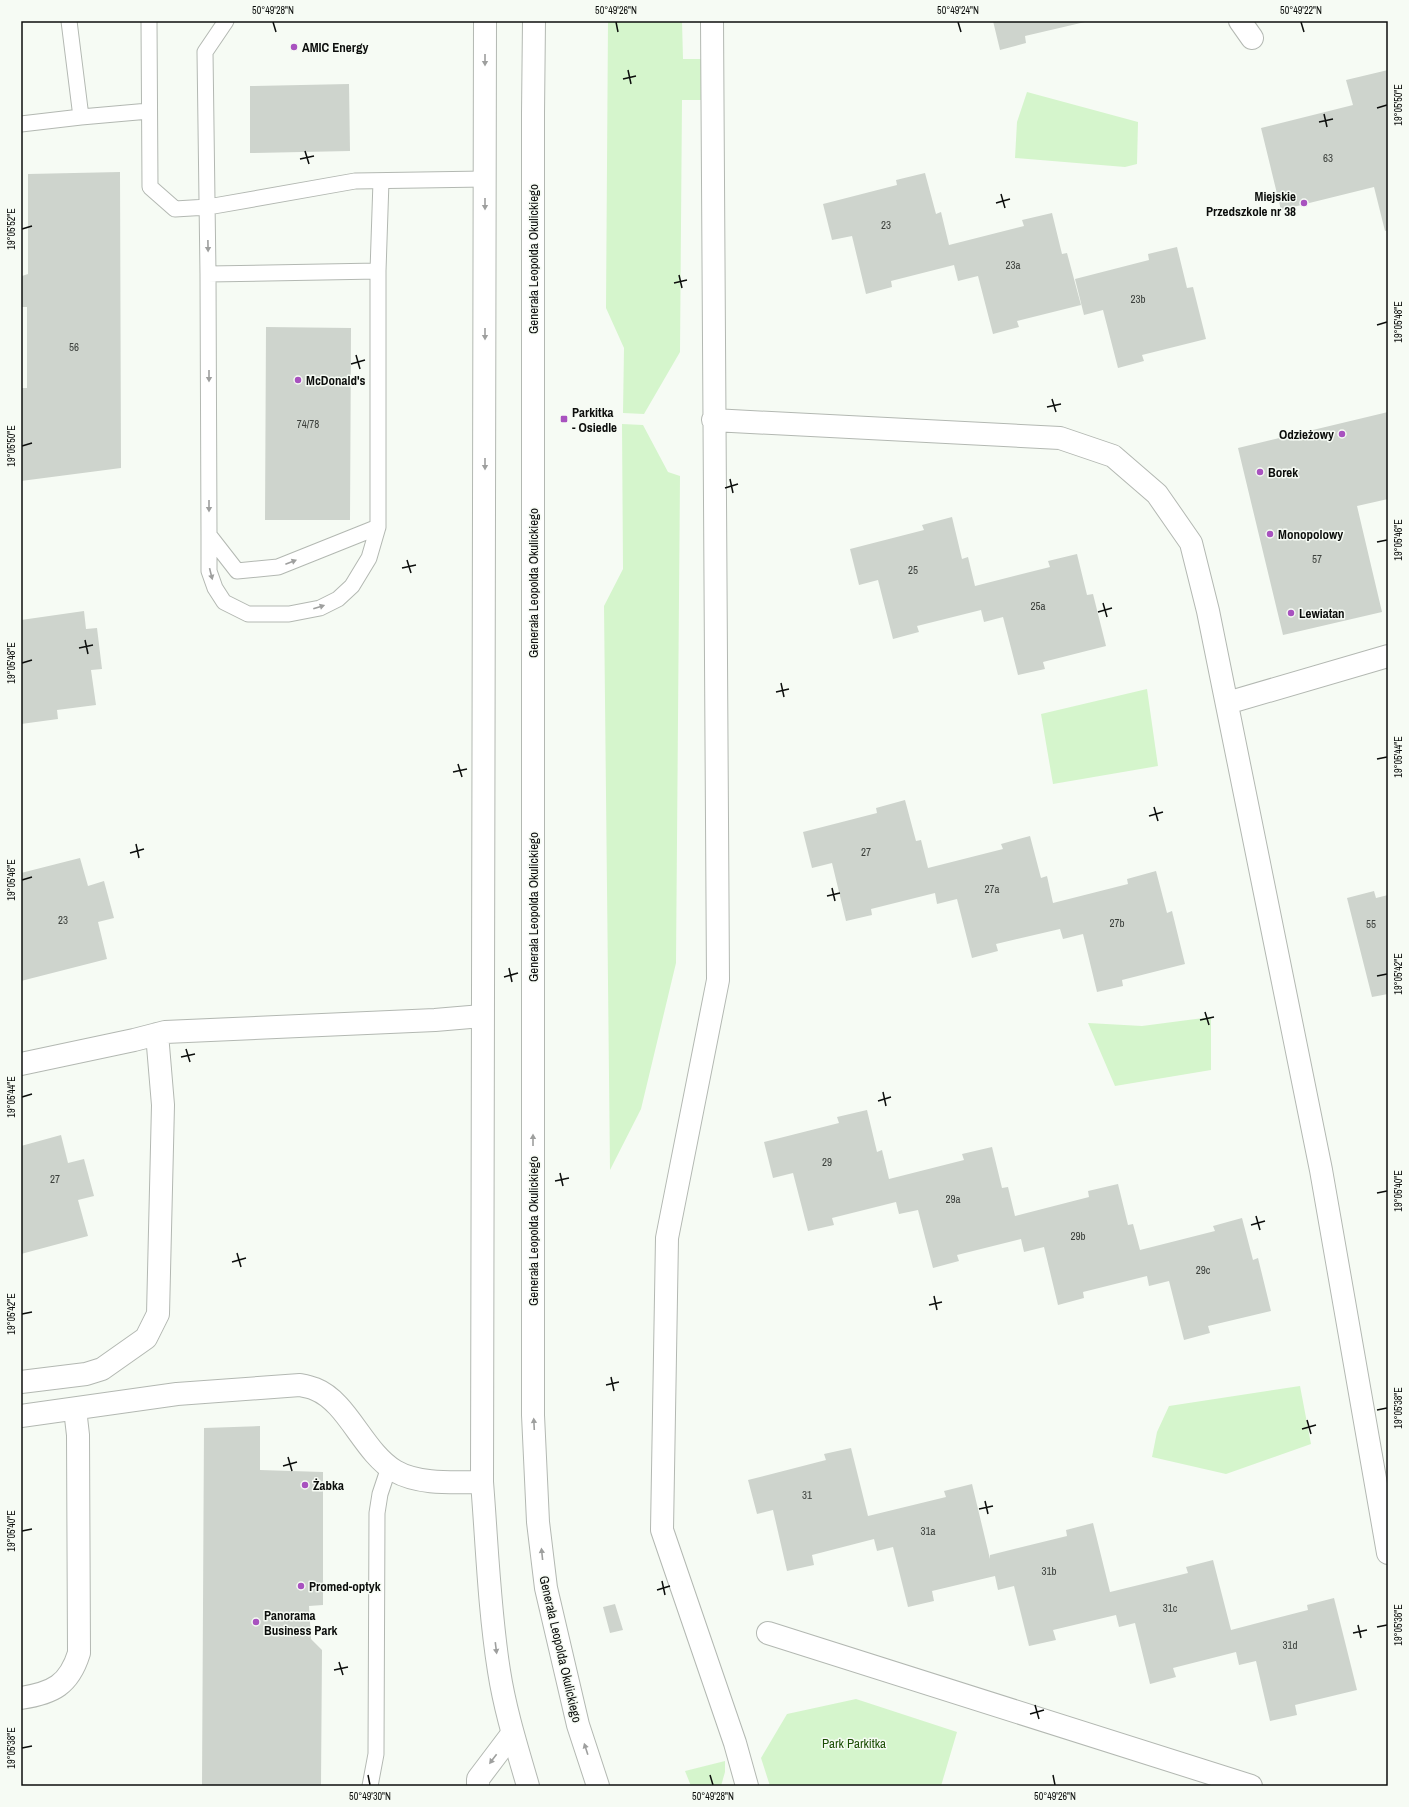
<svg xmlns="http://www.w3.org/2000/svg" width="1409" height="1807" viewBox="0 0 1409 1807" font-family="'Archivo Narrow',sans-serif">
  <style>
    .green { fill: #d5f5cc }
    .building { fill: #ced4cd }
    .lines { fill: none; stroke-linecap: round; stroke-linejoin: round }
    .lane-casing { stroke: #b3b8b2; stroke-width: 17 }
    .street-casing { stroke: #b3b8b2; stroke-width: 24 }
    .primary-casing { stroke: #b3b8b2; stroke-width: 24 }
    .lane { stroke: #fff; stroke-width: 15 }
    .street { stroke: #fff; stroke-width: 22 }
    .primary { stroke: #fff; stroke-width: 22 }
    .oneway { fill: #9e9f9e }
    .ticks { fill: none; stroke: #0c0e0c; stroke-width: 1.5 }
    .poi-dot { fill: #a852bf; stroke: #f6fbf4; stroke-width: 1.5 }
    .labels { text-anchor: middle; stroke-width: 3; stroke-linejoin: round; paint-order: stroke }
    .number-label { font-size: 11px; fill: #3c403c }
    .poi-label { font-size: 13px; font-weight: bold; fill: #0c0e0c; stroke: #f6fbf4; text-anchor: start }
    .street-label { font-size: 13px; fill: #0c0e0c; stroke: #f6fbf4 }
    .park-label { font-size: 13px; fill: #1b4e04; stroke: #f6fbf4 }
    .neatline { fill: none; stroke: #0c0e0c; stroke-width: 1.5 }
    .ticks-label { font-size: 10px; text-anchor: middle; fill: #0c0e0c }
  </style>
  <rect width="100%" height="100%" fill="#f6fbf4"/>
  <path class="green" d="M608,21h74l1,38h23l1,41h-25l-2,252 -36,62 -21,-1 1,-65 -18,-40z
    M1027,92l111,30 -1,42 -12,3 -110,-9 2,-36z
    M622,424l21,1 25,47 12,4 -4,487 -35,146 -31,61 -6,-564 19,-37z
    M1147,689l11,77 -105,18 -12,-70z
    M1211,1017v53l-96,16 -27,-63 54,3z
    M1300,1386l11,58 -85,30 -74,-17 5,-25 12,-26z
    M856,1699l101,33 -16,54h-171l-9,-28 26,-44z
    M725,1761v11l-4,14h-30l-6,-15z"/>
  <path class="building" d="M993,21h91l1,1 -60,14 1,7 -26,7z
    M1388,70v160l-3,1 -11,-44 -93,23 -20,-82 92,-23 -7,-25z
    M349,84l1,67 -100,2v-67z
    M120,172l1,296 -100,13v-93h6v-81h-6l1,-31 6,-2v-100z
    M925,173l11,41 5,-2 8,33 75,-19 -2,-6 30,-7 10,41 5,-1 14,52 -64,16 2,6 -26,7 -15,-58 -20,5 -4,-16 -63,16 1,6 -26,7 -14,-58 -20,4 -9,-36 74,-19 -1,-5z
    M1177,247l10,41 6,-1 13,52 -64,16 2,6 -26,7 -15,-58 -19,5 -9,-36 74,-19 -1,-6z
    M266,327l85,1 -1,192h-85z
    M1388,412v87l-31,7 25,106 -99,23 -45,-187z
    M952,517l10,42 6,-2 7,29 75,-19 -2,-6 29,-7 10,41 6,-1 13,52 -63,16 2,7 -27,6 -15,-58 -19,5 -3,-12 -64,16 2,6 -26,7 -15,-59 -19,5 -9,-36 74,-19 -2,-5z
    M84,611l2,18 11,-1 5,41 -11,1 5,35 -39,5 1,9 -37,5v-104z
    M905,800l11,41 5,-1 7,28 75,-19 -2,-5 29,-8 11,42 6,-2 6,27 75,-19 -1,-5 29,-8 11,42 5,-2 13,53 -63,16 1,6 -26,6 -14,-58 -20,5 -3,-10 -64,15 2,7 -26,7 -15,-59 -20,5 -2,-11 -64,16 1,6 -26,6 -14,-58 -20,5 -9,-36 74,-19 -1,-5z
    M80,858l8,28 16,-5 10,37 -16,4 9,37 -86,22v-108z
    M1374,891l2,7 12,-3v99l-16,3 -25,-99z
    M867,1110l10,42 5,-2 7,29 75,-19 -2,-6 30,-7 10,41 6,-1 7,29 74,-19 -1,-6 30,-7 10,41 5,-1 7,26 75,-19 -2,-5 29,-8 11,42 5,-2 13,53 -63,15 2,7 -26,7 -15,-59 -20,5 -2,-10 -64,16 1,6 -26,7 -14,-58 -20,5 -3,-13 -64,16 2,6 -26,7 -15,-58 -19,4 -3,-12 -64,16 2,7 -26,6 -15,-58 -20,5 -9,-36 75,-19 -2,-6z
    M61,1135l7,28 16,-4 10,37 -16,4 10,36 -67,18v-108z
    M260,1426v44l63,2v133l-14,1 2,33 11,11 -1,136h-119l2,-358z
    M851,1448l17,68 78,-19 -2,-6 28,-7 18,75v-4l77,-19 -1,-6 27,-7 17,69 78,-19 -2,-6 27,-7 18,70 77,-20 -1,-5 27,-7 23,92 -62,15 2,10 -27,6 -14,-60 -17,4 -3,-13 -63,16 3,9 -26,7 -15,-61 -16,4 -3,-12 -63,15 3,10 -27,6 -15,-60 -16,4 -3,-14 -63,15 2,10 -26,6 -15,-60 -16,4 -3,-12 -62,16 2,10 -27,6 -14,-61 -16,4 -9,-34 78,-20 -2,-6z
    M615,1604l8,26 -13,3 -7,-26z"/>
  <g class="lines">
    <defs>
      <path id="lane" d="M69,21l12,96
        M149,21l1,166 25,22 33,-2 147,-26 130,-2
        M226,21l-21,31 3,222 1,261 28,36 41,-4 100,-40v-256l3,-90
        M21,124l60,-7 68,-6
        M208,274l170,-3
        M209,535v36l6,17 9,14 24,12h41l31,-6 18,-9 14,-13 17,-28 9,-31
        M370,1786l6,-32 1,-241 3,-19 9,-27"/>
      <path id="street" d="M712,21l6,959 -51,258 -5,292 73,213 12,43
        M1240,21l12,17
        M713,420l347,18 53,18 44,38 34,49 17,68 113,559 67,383
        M1227,703l161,-47
        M21,1064l113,-24 31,-8 270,-12 47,-4
        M21,1382l65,-8 16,-5 44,-31 12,-24 5,-209 -6,-71
        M21,1416l156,-22 123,-9c5,1 10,2 15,4 33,13 48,63 80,82 24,14 60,11 87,11
        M768,1633l483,153
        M21,1698c32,-5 48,-13 58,-45l-1,-218 -3,-26
        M478,1786v-7l34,-45"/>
      <path id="primary" d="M485,21l-3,1461c5,62 7,126 17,189 6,39 18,77 29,115
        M534,21l-1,92v1302l5,107 8,66 32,137 20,61"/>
    </defs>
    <use href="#lane" class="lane-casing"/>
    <use href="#street" class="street-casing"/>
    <use href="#primary" class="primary-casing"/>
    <use href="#lane" class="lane"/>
    <use href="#street" class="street"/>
    <use href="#primary" class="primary"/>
  </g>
  <defs><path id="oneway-solid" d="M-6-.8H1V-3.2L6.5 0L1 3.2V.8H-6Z"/></defs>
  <g class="oneway">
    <use href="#oneway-solid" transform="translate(485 60) rotate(90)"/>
    <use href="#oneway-solid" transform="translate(485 204) rotate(90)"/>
    <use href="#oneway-solid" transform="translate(208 246) rotate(89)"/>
    <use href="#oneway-solid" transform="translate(485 334) rotate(90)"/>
    <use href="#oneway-solid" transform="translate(209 376) rotate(90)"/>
    <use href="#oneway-solid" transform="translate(485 464) rotate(90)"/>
    <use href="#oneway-solid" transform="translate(209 506) rotate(90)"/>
    <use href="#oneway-solid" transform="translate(291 562) rotate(-21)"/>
    <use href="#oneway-solid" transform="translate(211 574) rotate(76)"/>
    <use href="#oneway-solid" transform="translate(319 607) rotate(-18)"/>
    <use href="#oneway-solid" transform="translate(533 1140) rotate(-90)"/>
    <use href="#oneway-solid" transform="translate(534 1424) rotate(-93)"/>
    <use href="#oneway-solid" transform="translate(542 1554) rotate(-96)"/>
    <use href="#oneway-solid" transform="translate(496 1648) rotate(83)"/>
    <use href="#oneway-solid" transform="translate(586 1749) rotate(-108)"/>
    <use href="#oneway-solid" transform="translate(493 1759) rotate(127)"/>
  </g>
  <path class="ticks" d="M273,22l3,10M616,22l2,10M958,22l3,10M1301,22l3,10M628,70l3,14M623,79l13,-3M1377,108l10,-3M1324,114l3,13M1319,122l14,-3M305,151l4,13M300,159l14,-3M1001,194l4,14M996,203l14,-4M22,229l10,-3M679,275l3,13M674,283l13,-3M1377,325l10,-3M356,355l4,14M351,364l14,-4M1052,399l4,13M1047,407l14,-3M22,446l10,-3M730,479l3,14M725,488l13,-4M1377,542l10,-2M407,560l4,13M402,568l14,-3M1103,603l4,14M1098,612l14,-4M85,640l3,14M79,648l14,-3M22,663l10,-3M781,683l3,14M776,692l13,-3M1377,759l10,-2M458,764l4,13M453,772l14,-3M1154,807l4,14M1149,816l14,-4M136,844l3,14M130,853l14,-4M22,880l10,-3M832,888l3,13M827,896l13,-3M509,968l3,14M1377,976l10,-2M504,977l14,-4M1205,1012l4,13M1200,1020l14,-3M186,1049l4,13M181,1057l14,-3M883,1092l3,14M22,1097l10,-3M878,1101l13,-4M560,1173l3,13M555,1181l14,-3M1377,1193l10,-2M1256,1216l4,14M1251,1225l14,-4M237,1253l4,14M232,1262l14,-4M934,1296l3,14M929,1305l13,-3M22,1314l10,-2M611,1377l3,14M606,1385l13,-3M1377,1410l10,-2M1307,1420l4,14M1302,1429l14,-4M288,1457l4,14M283,1466l14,-4M985,1501l3,13M979,1509l14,-3M22,1531l10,-2M662,1581l3,14M657,1590l13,-4M1358,1625l3,13M1377,1627l10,-2M1353,1633l14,-3M339,1662l4,13M334,1670l14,-3M1035,1705l4,14M1030,1714l14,-4M22,1748l10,-2M368,1775l2,10M710,1775l3,10M1053,1775l2,10"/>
  <g class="poi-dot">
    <circle cx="294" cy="47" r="4"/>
    <circle cx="1304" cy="203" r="4"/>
    <circle cx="298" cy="380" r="4"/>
    <rect x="560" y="415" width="8" height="8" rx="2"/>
    <circle cx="1342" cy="434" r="4"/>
    <circle cx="1260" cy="472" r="4"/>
    <circle cx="1270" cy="534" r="4"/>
    <circle cx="1291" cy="613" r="4"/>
    <circle cx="305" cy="1485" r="4"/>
    <circle cx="301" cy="1586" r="4"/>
    <circle cx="256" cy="1622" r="4"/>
  </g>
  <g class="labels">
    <g class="number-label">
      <text x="1328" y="162">63</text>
      <text x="886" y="229">23</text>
      <text x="1013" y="269">23a</text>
      <text x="1138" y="303">23b</text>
      <text x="74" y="351">56</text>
      <text x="308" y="428">74/78</text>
      <text x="1317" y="563">57</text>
      <text x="913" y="574">25</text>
      <text x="1038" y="610">25a</text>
      <text x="866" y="856">27</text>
      <text x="992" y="893">27a</text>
      <text x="63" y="924">23</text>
      <text x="1117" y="927">27b</text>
      <text x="1371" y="928">55</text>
      <text x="827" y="1166">29</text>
      <text x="55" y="1183">27</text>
      <text x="953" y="1203">29a</text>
      <text x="1078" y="1240">29b</text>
      <text x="1203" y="1274">29c</text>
      <text x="807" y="1499">31</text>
      <text x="928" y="1535">31a</text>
      <text x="1049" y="1575">31b</text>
      <text x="1170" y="1612">31c</text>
      <text x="1290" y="1649">31d</text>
    </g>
    <g class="poi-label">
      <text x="302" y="52">AMIC Energy</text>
      <text x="1296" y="201" text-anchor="end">Miejskie<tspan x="1296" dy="15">Przedszkole nr 38</tspan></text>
      <text x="306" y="385">McDonald's</text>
      <text x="572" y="417">Parkitka<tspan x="572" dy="15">- Osiedle</tspan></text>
      <text x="1334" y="439" text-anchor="end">Odzieżowy</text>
      <text x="1268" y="477">Borek</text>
      <text x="1278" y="539">Monopolowy</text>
      <text x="1299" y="618">Lewiatan</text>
      <text x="313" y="1490">Żabka</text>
      <text x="309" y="1591">Promed-optyk</text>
      <text x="264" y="1620">Panorama<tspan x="264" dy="15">Business Park</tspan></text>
    </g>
    <g class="street-label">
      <text transform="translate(533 259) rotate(-90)" y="5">Generała Leopolda Okulickiego</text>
      <text transform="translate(533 583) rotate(-90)" y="5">Generała Leopolda Okulickiego</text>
      <text transform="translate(533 907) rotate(-90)" y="5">Generała Leopolda Okulickiego</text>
      <text transform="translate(533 1231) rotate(-90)" y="5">Generała Leopolda Okulickiego</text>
      <text transform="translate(561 1649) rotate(77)" y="5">Generała Leopolda Okulickiego</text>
    </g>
    <g class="park-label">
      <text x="854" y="1748">Park Parkitka</text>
    </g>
  </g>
  <rect width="1409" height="1807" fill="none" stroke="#f6fbf4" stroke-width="44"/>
  <rect x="22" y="22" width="1365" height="1763" class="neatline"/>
  <g class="ticks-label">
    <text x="273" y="14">50°49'28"N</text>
    <text x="616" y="14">50°49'26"N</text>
    <text x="958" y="14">50°49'24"N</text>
    <text x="1301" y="14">50°49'22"N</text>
    <text transform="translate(1398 105) rotate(-90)" y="4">19°05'50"E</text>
    <text transform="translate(11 229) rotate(-90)" y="4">19°05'52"E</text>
    <text transform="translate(1398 322) rotate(-90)" y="4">19°05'48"E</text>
    <text transform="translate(11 446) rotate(-90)" y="4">19°05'50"E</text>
    <text transform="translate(1398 540) rotate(-90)" y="4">19°05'46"E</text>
    <text transform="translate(11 663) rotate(-90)" y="4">19°05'48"E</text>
    <text transform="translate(1398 757) rotate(-90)" y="4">19°05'44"E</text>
    <text transform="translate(11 880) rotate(-90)" y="4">19°05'46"E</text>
    <text transform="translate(1398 974) rotate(-90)" y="4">19°05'42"E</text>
    <text transform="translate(11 1097) rotate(-90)" y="4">19°05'44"E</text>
    <text transform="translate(1398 1191) rotate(-90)" y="4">19°05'40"E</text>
    <text transform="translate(11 1314) rotate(-90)" y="4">19°05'42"E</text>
    <text transform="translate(1398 1408) rotate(-90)" y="4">19°05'38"E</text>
    <text transform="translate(11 1531) rotate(-90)" y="4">19°05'40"E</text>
    <text transform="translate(1398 1625) rotate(-90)" y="4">19°05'36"E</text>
    <text transform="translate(11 1748) rotate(-90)" y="4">19°05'38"E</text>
    <text x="370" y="1800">50°49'30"N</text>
    <text x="713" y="1800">50°49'28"N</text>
    <text x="1055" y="1800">50°49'26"N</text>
  </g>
</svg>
